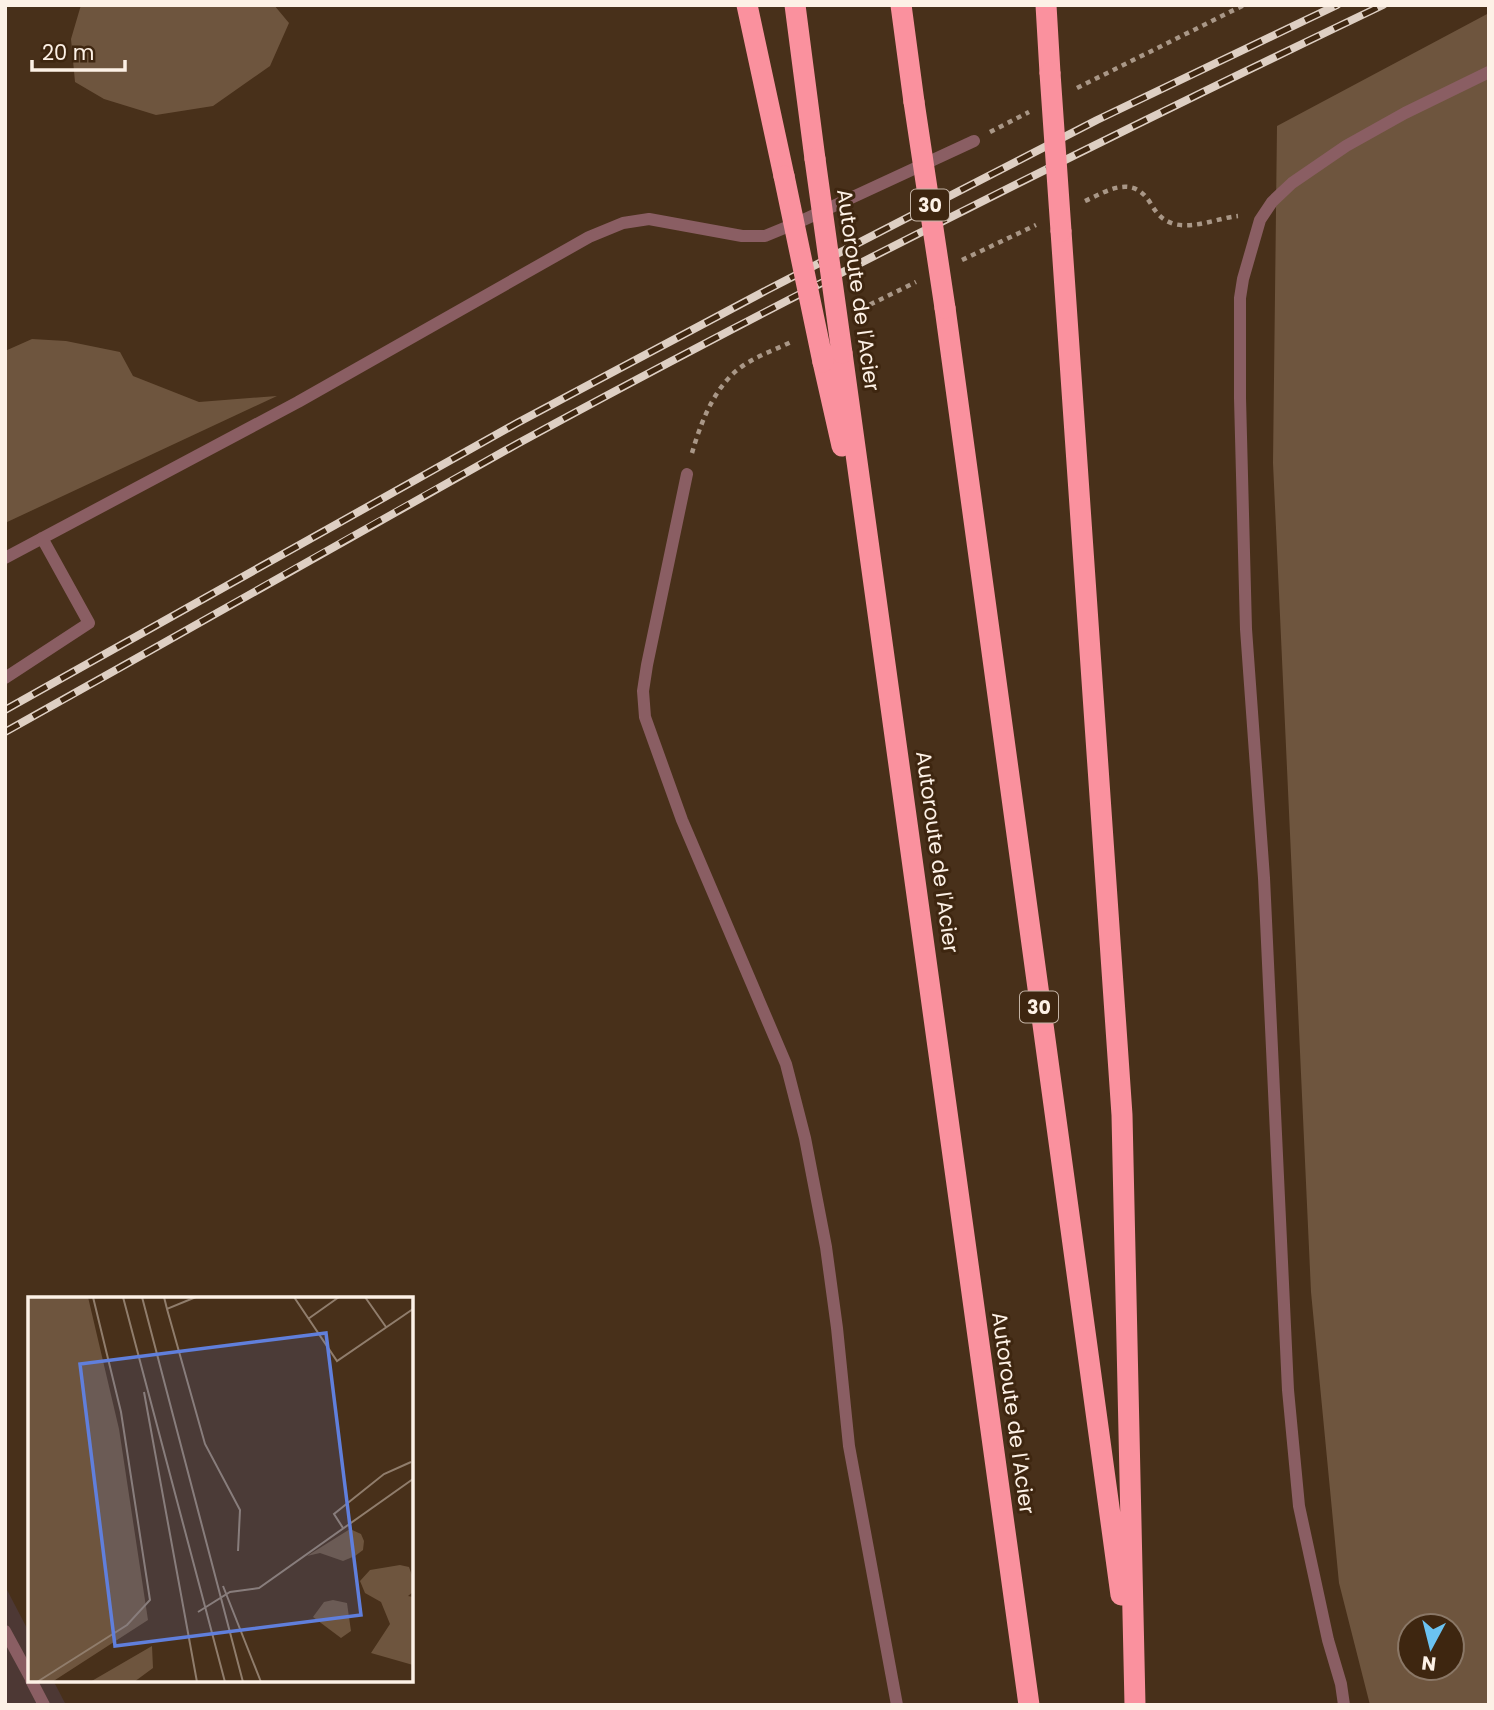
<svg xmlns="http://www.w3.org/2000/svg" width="1494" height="1710" viewBox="0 0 1494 1710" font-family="Poppins,sans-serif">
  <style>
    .industrial { fill: #4d3834 }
    .green { fill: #6e553e; fill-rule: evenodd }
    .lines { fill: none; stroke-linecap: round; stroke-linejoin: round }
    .path { stroke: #a99787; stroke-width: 4.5; stroke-dasharray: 5 5; stroke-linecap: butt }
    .service { stroke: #8a5e63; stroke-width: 12 }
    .motorway { stroke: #fa919e; stroke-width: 21 }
    .rail-casing { stroke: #decfc3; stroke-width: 8 }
    .rail { stroke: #3e2610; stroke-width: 5; stroke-dasharray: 16; stroke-linecap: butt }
    .motorway-bridge { stroke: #fa919e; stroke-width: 21 }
    .labels { text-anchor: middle; stroke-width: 6; stroke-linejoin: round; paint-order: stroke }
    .shield { fill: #3e2610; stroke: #c4b4a6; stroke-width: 2 }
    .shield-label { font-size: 19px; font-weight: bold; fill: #fdf1e6 }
    .street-label { font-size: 21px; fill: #fdf1e6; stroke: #3e2610 }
    .inset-road { fill: none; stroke: #907d6c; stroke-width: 2 }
    .view { fill: #607fdc; fill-opacity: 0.15; stroke: #607fdc; stroke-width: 3.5 }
    .inset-edge { fill: none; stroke: #fdf1e6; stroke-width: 3.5 }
  </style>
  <rect width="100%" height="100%" fill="#48301a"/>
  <path class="industrial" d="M5,1586l25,48v46h23l13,25h-61z"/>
  <path class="green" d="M81,5h193l15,18 -19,43 -57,40 -57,9 -52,-16 -29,-17 -4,-43z
    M1489,13v1692h-119l-31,-122 -28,-291 -38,-829 4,-337zM1410,1626h42v42h-42z
    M32,339l34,2 54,11 13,24 66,26 78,-6 -272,127v-172z"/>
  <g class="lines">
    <path class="path" d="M1077,88l167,-83
      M990,132l39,-20
      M1085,201c24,-11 48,-27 66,3 6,10 11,16 23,20 21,5 44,-6 64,-8
      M962,260l74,-35
      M861,309l55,-27
      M692,453c9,-31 23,-69 52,-88 15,-10 33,-16 49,-24"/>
    <path class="service" d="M687,474l-40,191 -4,26 2,26 37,103 104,244 19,74 21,109 11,81 12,118 48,259
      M5,558l293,-156 291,-165 34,-14 26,-4 93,17h23l34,-14 175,-81
      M5,678l84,-55 -47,-85
      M5,1631l25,46
      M31,1680l13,25
      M1344,1705l-3,-21 -13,-44 -29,-134 -11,-116 -24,-512 -18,-249 -6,-231v-100l3,-19 17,-59 12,-18 20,-19 54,-37 59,-33 84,-41"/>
    <path class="motorway" d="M747,5l37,171
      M795,5l20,154
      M901,5l13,97
      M1046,5l4,68
      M1061,231l61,884 13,590
      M945,308l176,1287
      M842,353l187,1352
      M823,362l19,84"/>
    <defs>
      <path id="rail" d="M5,710l512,-287 250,-133 330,-170 240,-115
        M5,732c171,-95 340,-193 512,-288 284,-155 574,-299 866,-439"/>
    </defs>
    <use href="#rail" class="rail-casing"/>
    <use href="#rail" class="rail"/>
    <path class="motorway-bridge" d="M1050,73l11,158
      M914,102l31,206
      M815,159l27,194
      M784,176l39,186"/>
  </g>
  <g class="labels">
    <g class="shield">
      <rect x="911" y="189.5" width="38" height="31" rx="5"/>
      <rect x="1020" y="991.5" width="38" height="31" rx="5"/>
    </g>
    <g class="shield-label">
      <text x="930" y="212">30</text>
      <text x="1039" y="1014">30</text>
    </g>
    <g class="street-label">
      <text transform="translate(858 290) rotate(82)" y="7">Autoroute de l'Acier</text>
      <text transform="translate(937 852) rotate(82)" y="7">Autoroute de l'Acier</text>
      <text transform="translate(1013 1413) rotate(82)" y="7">Autoroute de l'Acier</text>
    </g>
  </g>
  <g transform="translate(28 1297)">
    <rect width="385" height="385" fill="#48301a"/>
    <path d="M0,0h60l31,132 29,191 -96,62h-24zM322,232l11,5 3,7 -1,9 -8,6 -12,5 -23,-8 -13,3zM372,268l9,2 4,11v14l-5,4 5,1v68l-42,-12 19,-29 -9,-22 -16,-9 -5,-12 10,-11zM305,303l14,3 4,28 -10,7 -28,-21 11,-15zM124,349l1,22 -19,14h-44z" fill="#6e553e"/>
    <path class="inset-road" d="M95,0l102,385M114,0l101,385M136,0l3,12 29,-12M266,0l43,64 76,-52M337,0l21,30M139,12l38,135 35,66 -2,41M280,22l31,-22M116,95l53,290M315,231l-9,-14 50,-40 27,-12M195,289l38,96M170,315l32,-20 29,-4 154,-109M9,385l90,-57 23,-25 -29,-188 -28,-115"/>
    <path class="view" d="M298,36l35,282 -246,31 -35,-282z"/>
    <rect width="385" height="385" class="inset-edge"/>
  </g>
  <rect width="1494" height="1710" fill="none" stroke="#fdf1e6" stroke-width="14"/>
  <g transform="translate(1431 1647) rotate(187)"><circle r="33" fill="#3e2610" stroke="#8a7766" stroke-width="2"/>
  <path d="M0-5L12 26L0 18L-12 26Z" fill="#6bc3f2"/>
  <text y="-10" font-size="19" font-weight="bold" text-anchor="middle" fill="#fdf1e6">N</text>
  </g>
  <path d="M32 60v10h93v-10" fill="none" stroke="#fdf1e6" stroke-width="3.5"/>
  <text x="42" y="60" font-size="21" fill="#fdf1e6" stroke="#3e2610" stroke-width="5" paint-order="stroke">20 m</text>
</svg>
